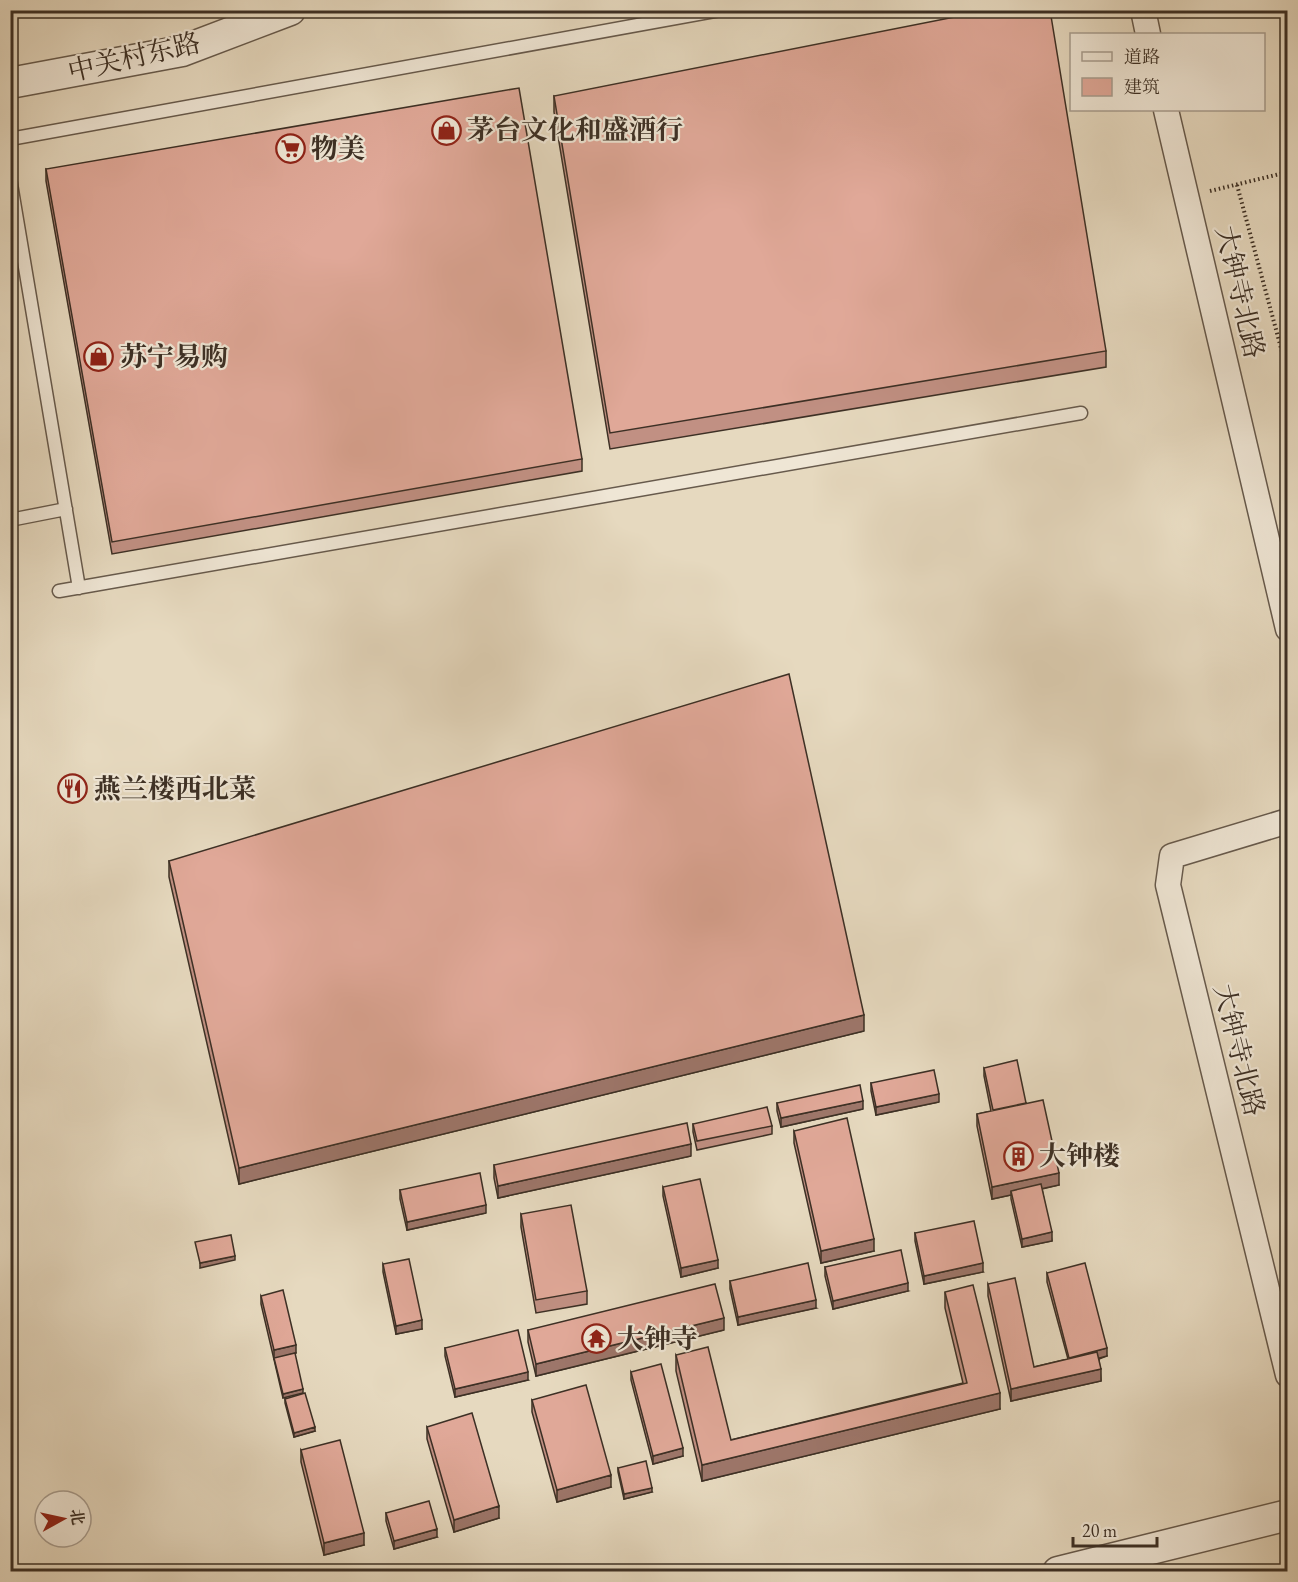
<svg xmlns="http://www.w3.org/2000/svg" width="1298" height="1582" viewBox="0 0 1298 1582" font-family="'EB Garamond','Noto Serif SC',serif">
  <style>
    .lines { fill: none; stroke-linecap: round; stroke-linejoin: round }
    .service-casing { stroke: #675a4c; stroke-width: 15 }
    .minor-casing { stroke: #675a4c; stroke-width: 27 }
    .tertiary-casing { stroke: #675a4c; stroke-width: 33 }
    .path { stroke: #3d3025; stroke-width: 4; stroke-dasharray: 1.5 3; stroke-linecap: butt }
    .service { stroke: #efe6d5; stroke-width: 12 }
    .minor { stroke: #efe6d5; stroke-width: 24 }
    .tertiary { stroke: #efe6d5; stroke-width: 30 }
    .wall { fill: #c19083; stroke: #3d3025; stroke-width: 1.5 }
    .shaded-wall { fill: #9d766a; stroke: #3d3025; stroke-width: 1.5 }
    .building { fill: #e0a898; stroke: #3d3025; stroke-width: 1.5 }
    .labels { text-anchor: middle; stroke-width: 4.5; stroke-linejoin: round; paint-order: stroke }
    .street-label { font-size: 27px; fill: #3d3025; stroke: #efe6d5 }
    .poi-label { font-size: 27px; font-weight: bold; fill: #3d3025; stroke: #efe6d5; text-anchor: start }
  </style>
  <rect width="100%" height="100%" fill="#e6d9bf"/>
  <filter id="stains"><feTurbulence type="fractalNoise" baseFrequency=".00333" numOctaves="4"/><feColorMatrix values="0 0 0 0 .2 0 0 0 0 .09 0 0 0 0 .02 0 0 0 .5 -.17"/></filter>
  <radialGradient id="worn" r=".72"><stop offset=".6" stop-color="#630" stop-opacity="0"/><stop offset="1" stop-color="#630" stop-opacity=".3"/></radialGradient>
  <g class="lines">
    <defs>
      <path id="service" d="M10,139l710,-129
        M10,178l69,410
        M10,520l56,-11
        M59,591l1022,-178"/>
      <path id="minor" d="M1143,10l5,24
        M1166,110l122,519
        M1288,821l-116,35 -4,29 120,490"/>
      <path id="tertiary" d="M10,83l172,-32 108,-41
        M1058,1572l230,-57"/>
    </defs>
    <use href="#service" class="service-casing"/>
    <use href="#minor" class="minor-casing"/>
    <use href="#tertiary" class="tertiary-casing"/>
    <path class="path" d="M1237,185l51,189
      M1210,191l78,-19"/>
    <use href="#service" class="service"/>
    <use href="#minor" class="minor"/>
    <use href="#tertiary" class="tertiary"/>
  </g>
  <path class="wall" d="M554,96l552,255v16l-496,82 -56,-337z
    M46,169l536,290v12l-470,83 -66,-373z
    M169,861l695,170 -625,153 -70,-307z
    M984,1068l42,36 33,81 -17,4 10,52 -30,6 -11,-48v-4l-19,4 -15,-73v-12l14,-3 -7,-35z
    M871,1083l68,19 -63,13 -5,-24z
    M777,1103l86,6 -82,18 -4,-16z
    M693,1124l79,2v8l-75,16 -4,-18z
    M794,1131l80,120 -53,12 -27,-120z
    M691,1156l-193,42 -4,-20v-13z
    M663,1187l55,81 -37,9 -18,-81z
    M400,1190l86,23 -79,17 -7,-31z
    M521,1214l66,77v13l-51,9 -15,-86z
    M915,1233l68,39 -59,12 -9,-43z
    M383,1264l39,65 -26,5 -13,-62z
    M825,1267l83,24 -75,18 -8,-33z
    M1047,1273l60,83 -8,3 2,22 -90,20 -23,-105v-12l46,83 34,-8 -21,-77z
    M730,1281l86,27 -78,17 -8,-36z
    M945,1292l55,117 -298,72 -26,-110v-16l55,85 232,-57 -18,-75z
    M261,1296l35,57 -1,1 -12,44 -22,-94z
    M528,1330h196l-188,46 -8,-34z
    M445,1348l83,32 -73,17 -10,-41z
    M631,1372l52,84 -30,8 -22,-84z
    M285,1399l30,32 -21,6 -9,-34z
    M532,1400l79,87 -54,15 -25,-90z
    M427,1427l72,91 -45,14 -27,-93z
    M301,1450l63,95 -40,10 -23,-93z
    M618,1468l34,24 -28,7 -6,-27z
    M386,1513l51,24 -43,12 -8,-28z"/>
  <path class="shaded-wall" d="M864,1015v16l-625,153v-16z
    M939,1094v8l-63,13v-8z
    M863,1101v8l-82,18v-9z
    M691,1144v12l-193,42v-12z
    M1059,1173v12l-47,10 -1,-4v4l-19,4v-12z
    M486,1205v8l-79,17v-8z
    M1052,1232v9l-30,6v-8z
    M874,1239v12l-53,12v-12z
    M235,1256v4l-35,8v-5z
    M718,1260v8l-37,9v-9z
    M983,1263v9l-59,12v-8z
    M908,1283v8l-75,18v-8z
    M816,1300v8l-78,17v-8z
    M724,1318v12l-188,46v-12z
    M422,1320v9l-26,5v-8z
    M296,1345v8l-22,6v-9z
    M1107,1348v8l-38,10v-8z
    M1101,1369v12l-90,20v-12z
    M528,1372v8l-73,17v-8z
    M303,1389v4l-20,5v-4z
    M1000,1393v16l-298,72v-16z
    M315,1427v4l-21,6v-4z
    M683,1448v8l-30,8v-8z
    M611,1475v12l-54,15v-12z
    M652,1488v4l-28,7v-5z
    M499,1506v12l-45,14v-12z
    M437,1529v8l-43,12v-8z
    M364,1533v12l-40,10v-12z"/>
  <path class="building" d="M990,10h60l56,341 -496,82 -56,-337z
    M519,88l63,371 -470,83 -66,-373z
    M789,674l75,341 -625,153 -70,-307z
    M1017,1060l9,43 -33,7 -9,-42z
    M934,1070l5,24 -63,13 -5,-24z
    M860,1085l3,16 -82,17 -4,-15z
    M1043,1100l16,73 -67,14 -15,-73z
    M767,1107l5,19 -75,15 -4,-17z
    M847,1118l27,121 -53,12 -27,-120z
    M687,1123l4,21 -193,42 -4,-21z
    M480,1173l6,32 -79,17 -7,-32z
    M700,1179l18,81 -37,8 -18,-81z
    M1041,1184l11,48 -30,7 -11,-48z
    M571,1205l16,86 -51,9 -15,-86z
    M974,1221l9,42 -59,13 -9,-43z
    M231,1235l4,21 -35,7 -5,-21z
    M901,1250l7,33 -75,18 -8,-34z
    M409,1259l13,61 -26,6 -13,-62z
    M808,1263l8,37 -78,17 -8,-36z
    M1085,1263l22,85 -38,10 -22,-85z
    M1015,1278l19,89 63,-15 4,17 -90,20 -23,-105z
    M715,1284l9,34 -188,46 -8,-34z
    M973,1285l27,108 -298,72 -26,-110 32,-8 23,93 236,-57 -22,-91z
    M283,1290l13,55 -22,5 -13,-54z
    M518,1330l10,42 -73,17 -10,-41z
    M295,1353l8,36 -20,5 -9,-36z
    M661,1364l22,84 -30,8 -22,-84z
    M586,1385l25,90 -54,15 -25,-90z
    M305,1393l10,34 -21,6 -9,-34z
    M472,1413l27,93 -45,14 -27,-93z
    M340,1440l24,93 -40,10 -23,-93z
    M646,1461l6,27 -28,6 -6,-26z
    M429,1501l8,28 -43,12 -8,-28z"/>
  <defs>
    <symbol id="shop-ring" viewBox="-11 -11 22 22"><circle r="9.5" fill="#efe6d5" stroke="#8f2418" stroke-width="1.5"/><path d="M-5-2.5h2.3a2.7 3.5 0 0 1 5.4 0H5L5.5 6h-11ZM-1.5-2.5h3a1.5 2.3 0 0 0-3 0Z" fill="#8f2418"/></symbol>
    <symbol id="supermarket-ring" viewBox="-11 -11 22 22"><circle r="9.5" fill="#efe6d5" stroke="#8f2418" stroke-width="1.5"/><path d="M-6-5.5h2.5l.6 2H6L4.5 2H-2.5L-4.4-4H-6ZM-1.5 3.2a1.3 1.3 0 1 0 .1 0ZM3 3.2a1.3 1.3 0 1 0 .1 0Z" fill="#8f2418"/></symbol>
    <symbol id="restaurant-ring" viewBox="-11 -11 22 22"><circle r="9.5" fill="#efe6d5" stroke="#8f2418" stroke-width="1.5"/><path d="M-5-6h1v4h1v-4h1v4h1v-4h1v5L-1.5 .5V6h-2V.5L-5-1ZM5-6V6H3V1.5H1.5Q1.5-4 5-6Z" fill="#8f2418"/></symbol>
    <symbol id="building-ring" viewBox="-11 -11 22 22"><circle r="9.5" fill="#efe6d5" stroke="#8f2418" stroke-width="1.5"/><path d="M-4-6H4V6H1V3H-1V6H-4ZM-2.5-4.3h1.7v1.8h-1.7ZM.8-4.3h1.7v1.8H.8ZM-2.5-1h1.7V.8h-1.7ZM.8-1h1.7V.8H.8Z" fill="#8f2418"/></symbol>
    <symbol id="temple-ring" viewBox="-11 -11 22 22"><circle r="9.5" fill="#efe6d5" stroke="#8f2418" stroke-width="1.5"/><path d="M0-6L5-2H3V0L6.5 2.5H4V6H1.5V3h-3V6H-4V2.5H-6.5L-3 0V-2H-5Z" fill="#8f2418"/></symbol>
  </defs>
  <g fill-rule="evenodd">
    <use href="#shop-ring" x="430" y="114" width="33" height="33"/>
    <use href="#supermarket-ring" x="274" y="132" width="33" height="33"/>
    <use href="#shop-ring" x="82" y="340" width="33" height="33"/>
    <use href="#restaurant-ring" x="56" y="772" width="33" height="33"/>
    <use href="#building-ring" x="1002" y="1140" width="33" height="33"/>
    <use href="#temple-ring" x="580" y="1322" width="33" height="33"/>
  </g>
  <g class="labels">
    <g class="street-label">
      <text transform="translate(134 57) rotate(-13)" y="9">中关村东路</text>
      <text transform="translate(1240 292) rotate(77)" y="9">大钟寺北路</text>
      <text transform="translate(1239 1050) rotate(76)" y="9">大钟寺北路</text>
    </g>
    <g class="poi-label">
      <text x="467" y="139">茅台文化和盛酒行</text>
      <text x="311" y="158">物美</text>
      <text x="120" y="366">苏宁易购</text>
      <text x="94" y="798">燕兰楼西北菜</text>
      <text x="1039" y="1165">大钟楼</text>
      <text x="617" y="1348">大钟寺</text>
    </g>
  </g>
  <rect width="1298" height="1582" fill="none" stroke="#e6d9bf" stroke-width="36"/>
  <rect x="12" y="12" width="1274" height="1558" fill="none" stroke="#3d3025" stroke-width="3"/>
  <rect x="18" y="18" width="1262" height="1546" fill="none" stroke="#3d3025" stroke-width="1.5"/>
  <rect x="1070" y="33" width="195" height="78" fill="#efe6d5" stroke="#a89d8f" stroke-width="1.5"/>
  <rect x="1082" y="52" width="30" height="9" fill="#efe6d5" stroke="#a89d8f" stroke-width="1.5"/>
  <text x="1124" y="63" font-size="18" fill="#3d3025">道路</text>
  <rect x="1082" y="78" width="30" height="18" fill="#e0a898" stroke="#a89d8f" stroke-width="1.5"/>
  <text x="1124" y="93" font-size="18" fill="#3d3025">建筑</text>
  <g transform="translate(63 1519) rotate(82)"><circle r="28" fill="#efe6d5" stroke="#a89d8f" stroke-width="1.5"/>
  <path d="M0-4.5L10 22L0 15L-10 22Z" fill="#8f2418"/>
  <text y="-9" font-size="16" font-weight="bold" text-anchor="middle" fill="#3d3025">北</text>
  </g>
  <path d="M1073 1537v9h84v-9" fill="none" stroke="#3d3025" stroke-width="3"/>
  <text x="1082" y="1537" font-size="18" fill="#3d3025" stroke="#efe6d5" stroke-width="4.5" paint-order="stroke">20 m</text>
  <rect width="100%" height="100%" filter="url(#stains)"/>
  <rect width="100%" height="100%" fill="url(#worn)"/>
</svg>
